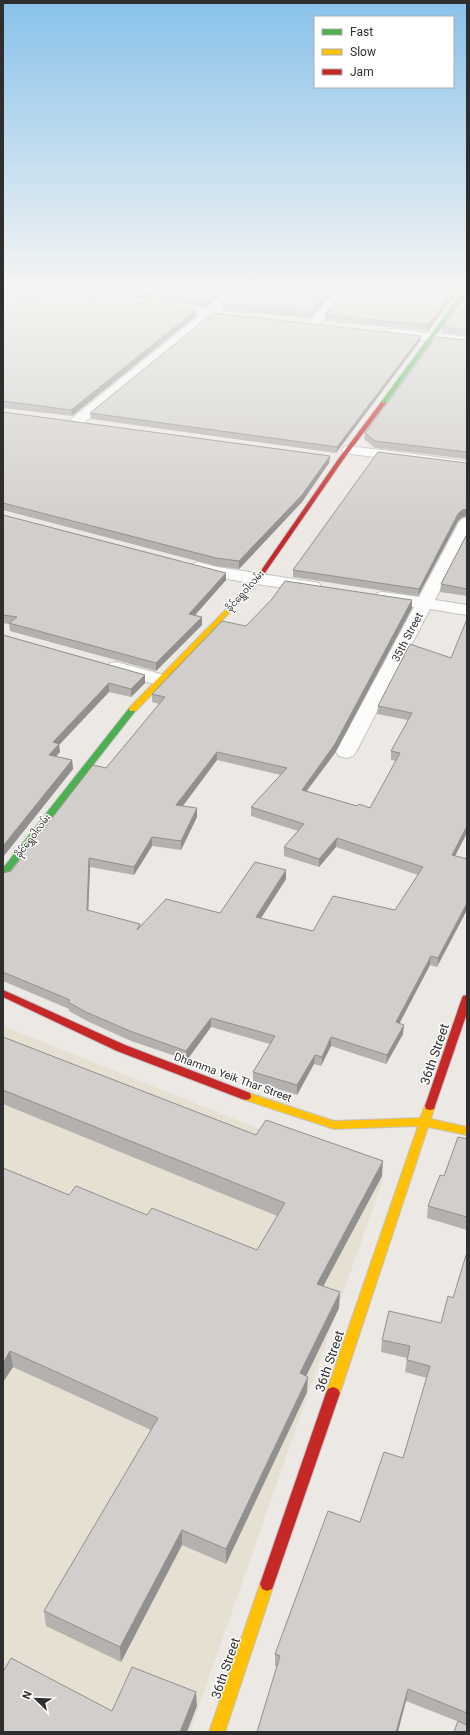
<svg xmlns="http://www.w3.org/2000/svg" width="470" height="1735" viewBox="0 0 470 1735" font-family="Roboto,'Noto Sans Myanmar',sans-serif">
  <style>
    .education { fill: #e6e0d3 }
    .lines { fill: none; stroke-linecap: round; stroke-linejoin: round }
    .street-casing { stroke: #c5c4c5; stroke-width: 2 }
    .fast-casing { stroke: #c5c4c5; stroke-width: 2 }
    .slow-casing { stroke: #c5c4c5; stroke-width: 2 }
    .jam-casing { stroke: #c5c4c5; stroke-width: 2 }
    .street { fill: #fcfcfb; fill-rule: evenodd }
    .fast { fill: #4caf50; fill-rule: evenodd }
    .slow { fill: #ffc107; fill-rule: evenodd }
    .jam { fill: #c62828; fill-rule: evenodd }
    .wall { fill: #b4b1af; fill-rule: evenodd }
    .shaded-wall { fill: #92908e }
    .building { fill: #d1cecb; stroke: #92908e; fill-rule: evenodd }
    .labels { text-anchor: middle; stroke-width: 3; stroke-linejoin: round; paint-order: stroke }
    .far-street-label { font-size: 9px; fill: #2e2e2e; stroke: #fff }
    .street-label { font-size: 11px; fill: #2e2e2e; stroke: #fff }
    .near-street-label { font-size: 13px; fill: #2e2e2e; stroke: #fff }
  </style>
  <rect width="100%" height="100%" fill="#ece8e4"/>
  <path class="education" d="M3,1026l380,153 -193,553h-187z"/>
  <g class="lines">
    <defs>
      <path id="street" d="M95,291h13l-10,9h-8l-2,-2z
        M226,291h12l-19,19 28,5 2,2 -2,2 -34,-2 -133,109h-10l-2,-3 2,-3 130,-105 -38,-6 -2,-2 2,-2 46,4z
        M336,291h11l-30,37h-8l-2,-3 2,-3z
        M391,329l76,8v8l-80,-9 -2,-3z
        M349,446l118,15v8l-123,-16 -2,-3 2,-3z
        M467,517v20l-32,63 32,5v10l-37,-6 -74,143 -3,4 -7,2 -7,-2 -3,-4 78,-145 -37,-6 -2,-4 2,-4 6,-1 36,5 40,-75 3,-3z
        M198,562l19,5 96,15 6,1 2,4 -2,4 -6,1c-19,-3 -115,-14 -123,-25l2,-3z
        M116,662l52,14 2,4 -2,4 -7,2 -51,-15 -3,-4 3,-4z"/>
      <path id="fast" d="M463,291h4v2l-82,111h-4v-2z
        M130,707h3l4,2 -131,167 -3,1v-9z"/>
      <path id="slow" d="M245,591l3,2 -1,1 -111,117h-6l-1,-2 1,-2 113,-115z
        M246,1092l88,29 86,-3 6,-15 4,-1 4,1 1,3 -4,13 36,8v8l-39,-8 -88,266 -2,4 -5,2 -5,-2 -2,-4 92,-267 -84,3 -92,-30 -1,-3 1,-3z
        M267,1577l5,2 2,5 -49,148h-16l51,-148 2,-5z"/>
      <path id="jam" d="M381,402l5,1 -43,57 -83,120 -13,14h-4v-2l13,-14 83,-120z
        M3,990l122,55 125,48 1,3 -1,3 -4,1 -4,-1 -125,-48 -114,-54z
        M467,995v18l-32,93 -1,3 -4,1 -4,-1 -1,-3 37,-108 1,-2z
        M333,1387l5,2 2,4 -66,191 -2,5 -5,2 -5,-2 -2,-5 66,-191 2,-4z"/>
    </defs>
    <use href="#street" class="street-casing"/>
    <use href="#fast" class="fast-casing"/>
    <use href="#slow" class="slow-casing"/>
    <use href="#jam" class="jam-casing"/>
    <use href="#street" class="street"/>
    <use href="#fast" class="fast"/>
    <use href="#slow" class="slow"/>
    <use href="#jam" class="jam"/>
  </g>
  <path class="wall" d="M78,291h145l-17,16z
    M334,291l-24,27 -88,-8v-6z
    M458,291l-30,40 -103,-10v-6z
    M467,294v42l-25,-3 1,-6z
    M3,299l193,17 -124,100 -69,-8z
    M467,340v119l-92,-11 -11,-9 1,-6z
    M420,341l-84,112 -245,-34 -1,-6z
    M3,412l327,44 -1,7 -27,39 -63,67 -23,-3 -213,-56z
    M3,515l223,65 -31,35 7,2v8l-46,46 -146,-40 -1,-7 -6,-1z
    M461,518l-3,3 -40,75 -125,-19v-7z
    M467,534v62l-27,-4 1,-8z
    M412,608l-77,145 -28,38 50,15 13,2 26,-47 -5,-1v-9l17,-31 -31,-6 1,-8 32,-62 45,212 -18,111 -7,-2 -31,58 4,11 -17,30 -55,-18 -10,20 -7,-2 -17,31 -44,-14v-9l17,-28 -59,-17 -24,33 -56,-19 -44,-20 -18,-10v-2l-66,-28v-108l8,-2 95,-103 53,-64 -7,-2v-8l94,-68zM217,760l64,15 -30,32v9l47,15 -14,16v9l35,11 17,-20 82,28 -23,35 -82,21 -52,-13 25,-39v-9l-66,43 -80,13v-2l-52,-13 2,-44 44,8 18,-29 29,4 16,-33 -15,-11z
    M3,635l142,40v8l-14,14 -22,-5 -50,53 1,7 -4,4 16,4 1,9 -70,88z
    M3,1037l253,98 126,41 -59,110 16,22 -33,68 1,16 -81,172 -44,-19 -61,117 -75,-36 -2,-15 107,-181 -138,-63 -10,15v-214l66,27 78,20 110,35 20,-34 -274,-112z
    M467,1139v91l-40,-12 1,-12 16,-30z
    M467,1252v480l-10,-11 -51,-20 -131,-35v-12l85,-132 43,-64 24,-80 -22,-6 2,-14 -26,-6 1,-12 59,-17 12,-25z"/>
  <path class="shaded-wall" d="M3,291h55l-55,5z
    M217,291h6l-17,16v-5z
    M329,291h5l-24,27 1,-6z
    M454,291h4l-30,40v-6z
    M196,310v6l-124,100 -1,-6z
    M421,336l-1,5 -84,112 1,-6z
    M330,456l-1,7 -27,39 -63,67v-8z
    M467,509v7l-6,2 -3,3 -40,75 1,-7 39,-75 4,-4z
    M226,573v7l-37,42v-8z
    M412,600v8l-77,145 -34,45 1,-8z
    M202,617v8l-46,46v-8z
    M145,675v8l-14,14v-8z
    M109,683v9l-50,53 1,7 -10,11 -1,-8 4,-13z
    M217,752v8l-40,54 -1,-9z
    M72,760l1,9 -70,88v-11z
    M197,808v9l-16,33v-9z
    M467,826v7l-16,31 1,-9z
    M152,837v9l-18,29v-8z
    M337,838l-1,9 -17,20v-8z
    M89,858l1,9 -2,52 -1,-9z
    M286,870v9l-30,47v-9z
    M467,903v7l-30,57 1,-9z
    M431,956l-1,9 -35,67 1,-10z
    M211,1018v9l-24,33 -1,-9z
    M404,1025l-1,9 -17,30 1,-9z
    M331,1037v9l-10,20 1,-9z
    M315,1055l-1,9 -17,31v-10z
    M383,1161l-1,15 -66,124 1,-16z
    M340,1292l-1,16 -39,81v-16z
    M10,1351l3,16 -10,15v-19z
    M308,1377l-1,15 -81,172v-15z
    M182,1530v15l-61,117 -1,-15z
    M408,1689l-2,12 -8,31h-2z
    M196,1692l1,14 -10,26h-7z"/>
  <path class="building" d="M125,291h92l-11,11z
    M234,291h95l-18,21 -89,-8z
    M344,291h110l-26,34 -103,-10z
    M70,294l126,16 -125,100 -68,-9v-102z
    M467,294v36l-24,-3z
    M213,313l208,23 -84,111 -247,-34z
    M436,337l31,3v112l-92,-11 -10,-8z
    M3,412l327,44 -28,39 -63,66 -23,-3 -213,-55z
    M378,452l89,11v46l-5,1 -4,4 -39,75 -126,-19z
    M3,515l223,58 -37,41 13,3 -46,46 -147,-40 8,-6 -14,-2z
    M467,534v55l-26,-5z
    M285,581l127,19 -77,144 -33,46 55,16 2,-2 11,4 30,-55 -9,-2 21,-38 -34,-7 32,-62 41,14 16,-39v207l-15,29 15,4v44l-29,55 -7,-2 -35,66 8,3 -17,30 -56,-18 -9,20 -7,-2 -18,30 -44,-13 22,-36 -64,-18 -25,33 -56,-20 -44,-19 -18,-10 2,-2 -67,-28v-99l8,-2 82,-106 13,3 59,-71 -13,-3 70,-73 24,5 26,-27zM217,752l70,16 -36,39 53,17 -20,23 35,12 18,-21 86,29 -28,43 -62,-14 -20,35 -57,-14 30,-47 -31,-8 -35,51 -54,-14 -29,31 3,-6 -53,-14 2,-52 45,9 18,-30 29,4 16,-33 -21,-3z
    M3,635l142,40 -14,14 -22,-6 -56,59 6,2 -10,11 23,5 -69,86z
    M3,1037l253,98 10,-15 117,41 -66,123 23,8 -40,81 8,4 -82,172 -44,-19 -62,117 -76,-36 114,-193 -148,-67 -7,12v-195l66,27 7,-9 71,29 5,-7 105,42 28,-47 -282,-113z
    M458,1137l9,2v78l-39,-11 12,-31 4,1z
    M467,1252v461l-59,-24 -12,43h-139l23,-76 -5,-2 53,-143 32,11 24,-70 19,6 27,-92 -23,-6 3,-14 -28,-6 7,-29 52,12 7,-27 5,2z
    M11,1658l101,53 20,-44 64,25 -16,40h-177v-60z
    M458,1721l9,4v7h-13z"/>
  <linearGradient id="sky" x2="0" y2="1"><stop stop-color="#88c2ea"/><stop offset="0.54" stop-color="#f6f5f3"/><stop offset="1" stop-color="#f6f5f3" stop-opacity="0"/></linearGradient>
  <rect width="470" height="534" fill="url(#sky)"/>
  <g class="labels">
    <g class="far-street-label">
      <text transform="translate(245 591) rotate(-48)" y="3">ခိုင်ရွှေဝါလမ်း</text>
      <text transform="translate(33 836) rotate(-53)" y="3">ခိုင်ရွှေဝါလမ်း</text>
    </g>
    <g class="street-label">
      <text transform="translate(407 637) rotate(-62)" y="4">35th Street</text>
      <text transform="translate(233 1077) rotate(20)" y="4">Dhamma Yeik Thar Street</text>
    </g>
    <g class="near-street-label">
      <text transform="translate(434 1054) rotate(-71)" y="5">36th Street</text>
      <text transform="translate(329 1361) rotate(-71)" y="5">36th Street</text>
      <text transform="translate(225 1668) rotate(-71)" y="5">36th Street</text>
    </g>
  </g>
  <rect width="470" height="1735" fill="none" stroke="#2e2e2e" stroke-width="8"/>
  <rect x="314" y="16" width="140" height="72" fill="#ffffff" stroke="#ababab"/>
  <rect x="322" y="29" width="20" height="6" fill="#4caf50" stroke="#ababab"/>
  <text x="350" y="36" font-size="12" fill="#2e2e2e">Fast</text>
  <rect x="322" y="49" width="20" height="6" fill="#ffc107" stroke="#ababab"/>
  <text x="350" y="56" font-size="12" fill="#2e2e2e">Slow</text>
  <rect x="322" y="69" width="20" height="6" fill="#c62828" stroke="#ababab"/>
  <text x="350" y="76" font-size="12" fill="#2e2e2e">Jam</text>
  <g transform="translate(36 1699) rotate(293)" stroke="#ffffff" stroke-width="3" paint-order="stroke">
  <path d="M0-3L7 15L0 10L-7 15Z" fill="#2e2e2e"/>
  <text y="-6" font-size="11" font-weight="bold" text-anchor="middle" fill="#2e2e2e">N</text>
  </g>
</svg>
